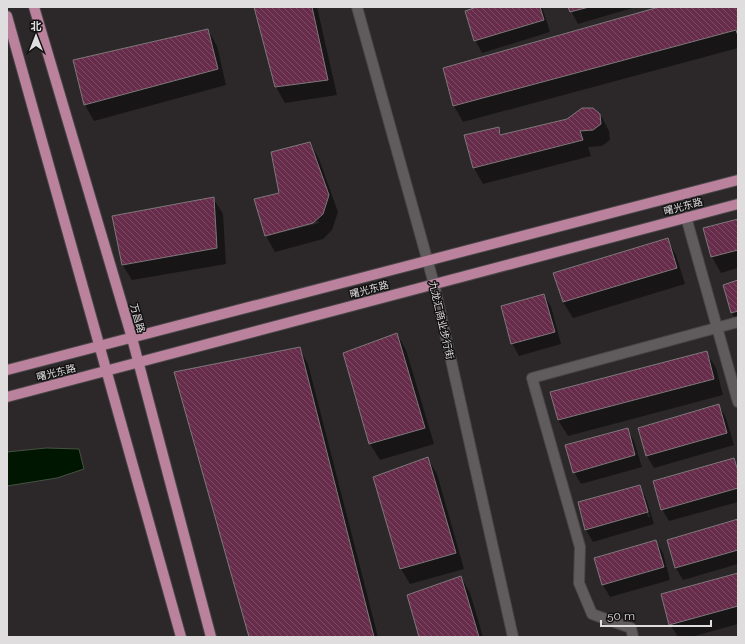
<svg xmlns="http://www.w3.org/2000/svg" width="745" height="644" viewBox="0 0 745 644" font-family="Raleway,'Noto Sans SC',sans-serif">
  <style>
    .water { fill: #011601; stroke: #445243 }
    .shadow { fill: #0007; fill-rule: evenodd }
    .building { fill: url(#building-back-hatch); stroke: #7d787a }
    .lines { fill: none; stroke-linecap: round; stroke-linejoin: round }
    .minor-casing { stroke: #494647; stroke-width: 12 }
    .major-casing { stroke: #494647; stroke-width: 12 }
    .minor { stroke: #605c5e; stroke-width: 10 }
    .major { stroke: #bb829d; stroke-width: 10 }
    .labels { text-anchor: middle; stroke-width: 3; stroke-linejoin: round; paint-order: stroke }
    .street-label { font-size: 10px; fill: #dfddde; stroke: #131112 }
  </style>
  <defs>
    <pattern id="building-back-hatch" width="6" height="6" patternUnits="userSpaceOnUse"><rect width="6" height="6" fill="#672c4a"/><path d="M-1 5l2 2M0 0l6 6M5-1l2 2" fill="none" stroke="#7c4a64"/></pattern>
  </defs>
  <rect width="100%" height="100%" fill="#2c282a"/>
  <path class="water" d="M46,448l33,1 5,20 -27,9 -50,8v-34z"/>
  <path class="shadow" d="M255,7h62l20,88 -52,8 -9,-16z
    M481,7h61l8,25 -68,21 -7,-13z
    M569,7h67l-58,17z
    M663,7h75v41l-275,74 -9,-16 -10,-37z
    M208,30l9,16 9,39 -132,36 -9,-16 -11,-45z
    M600,114l9,17 1,9 -8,6 -14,1 3,9 -108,28 -9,-16 -9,-32 33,-8 4,7z
    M310,143l9,16 19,53 -6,18 -9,9 -48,13 -9,-16 14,-43zM318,221l1,2 -51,13v-2z
    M213,198l10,16 3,50 -94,16 -10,-16z
    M738,220v48l-17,5 -9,-16 -8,-28z
    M667,239l9,16 9,29 -112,34 -10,-16 -9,-29z
    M738,281v42l-6,-10z
    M544,295l7,12 10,37 -42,12 -7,-13z
    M397,334l9,16 28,94 -54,16 -10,-16 -26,-91z
    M299,348l9,16 70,273h-128z
    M706,352l10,16 7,27 -155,41 -10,-16z
    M719,405l7,13 8,27 -80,23 -7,-12 -8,-28z
    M627,429l7,12 8,26 -61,17 -7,-12z
    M428,459l9,15 27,95 -54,15 -9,-15z
    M734,459l4,8v35l-69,19 -7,-12z
    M639,486l7,12 8,26 -61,18 -7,-12 -7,-27zM643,498h2l5,19h-2z
    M738,520v44l-55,16 -7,-12 -8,-27z
    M656,541l7,12 7,27 -60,17 -7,-12z
    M738,574v50l-47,13h-13l-8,-13z
    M461,577l9,16 13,44h-63z"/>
  <path class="building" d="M254,7h58l16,73 -53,7z
    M477,7h63l4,13 -70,21 -9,-30z
    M568,7h21l-19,5z
    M659,7h79v29l-2,-6 -283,76 -10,-38z
    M208,29l10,40 -134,36 -11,-45z
    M582,108h11l7,6 1,10 -8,6 -13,1 3,9 -110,28 -9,-33 35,-8 1,8 67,-16z
    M310,142l19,53 -6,19 -10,9 -48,13 -11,-37 25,-6 -8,-41z
    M214,197l3,51 -95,17 -10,-49z
    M738,219v31l-27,7 -8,-29z
    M668,238l9,30 -114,34 -10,-29z
    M738,280v31l-7,2 -8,-28z
    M544,294l11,38 -44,12 -10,-38z
    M397,333l28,95 -56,16 -26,-91z
    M300,347l74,290h-125l-75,-265z
    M707,351l7,28 -156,41 -8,-28z
    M719,404l8,29 -81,23 -8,-28z
    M628,428l7,27 -62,18 -8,-28z
    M428,457l28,96 -56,16 -27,-92z
    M734,458l4,13v17l-77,22 -8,-29z
    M640,485l8,27 -63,18 -7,-28z
    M738,519v31l-63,18 -8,-28z
    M656,540l8,27 -62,18 -8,-27z
    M738,573v33l-69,19 -8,-31z
    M461,576l18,61h-60l-12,-42z"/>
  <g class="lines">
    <defs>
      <path id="minor" d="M357,7l77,277 79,353
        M686,217l52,185
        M633,637l-2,-9 -39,-14 -13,-31 1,-36 -48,-169 206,-56"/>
      <path id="major" d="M34,7l98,331 79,299
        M7,16l174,621
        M7,370l731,-190
        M7,397l731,-193"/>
    </defs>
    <use href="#minor" class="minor-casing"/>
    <use href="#major" class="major-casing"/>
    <use href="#minor" class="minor"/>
    <use href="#major" class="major"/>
  </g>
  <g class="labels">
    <g class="street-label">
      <text transform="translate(683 206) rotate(-15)" y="4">曙光东路</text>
      <text transform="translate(369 289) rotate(-15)" y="4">曙光东路</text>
      <text transform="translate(138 318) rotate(74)" y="4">万昌路</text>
      <text transform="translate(442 320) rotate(77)" y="4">九龙汇商业步行街</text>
      <text transform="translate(56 372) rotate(-14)" y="4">曙光东路</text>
    </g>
  </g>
  <rect width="745" height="644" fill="none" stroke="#dfddde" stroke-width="16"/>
  <g transform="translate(36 36)" stroke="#131112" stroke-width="3" paint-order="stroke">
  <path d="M0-3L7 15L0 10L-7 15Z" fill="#dfddde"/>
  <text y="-6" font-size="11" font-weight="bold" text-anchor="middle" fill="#dfddde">北</text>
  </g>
  <path d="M601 620v6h110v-6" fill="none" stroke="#dfddde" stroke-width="2"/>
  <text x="607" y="620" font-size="12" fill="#dfddde" stroke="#131112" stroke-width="3" paint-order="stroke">50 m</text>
</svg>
